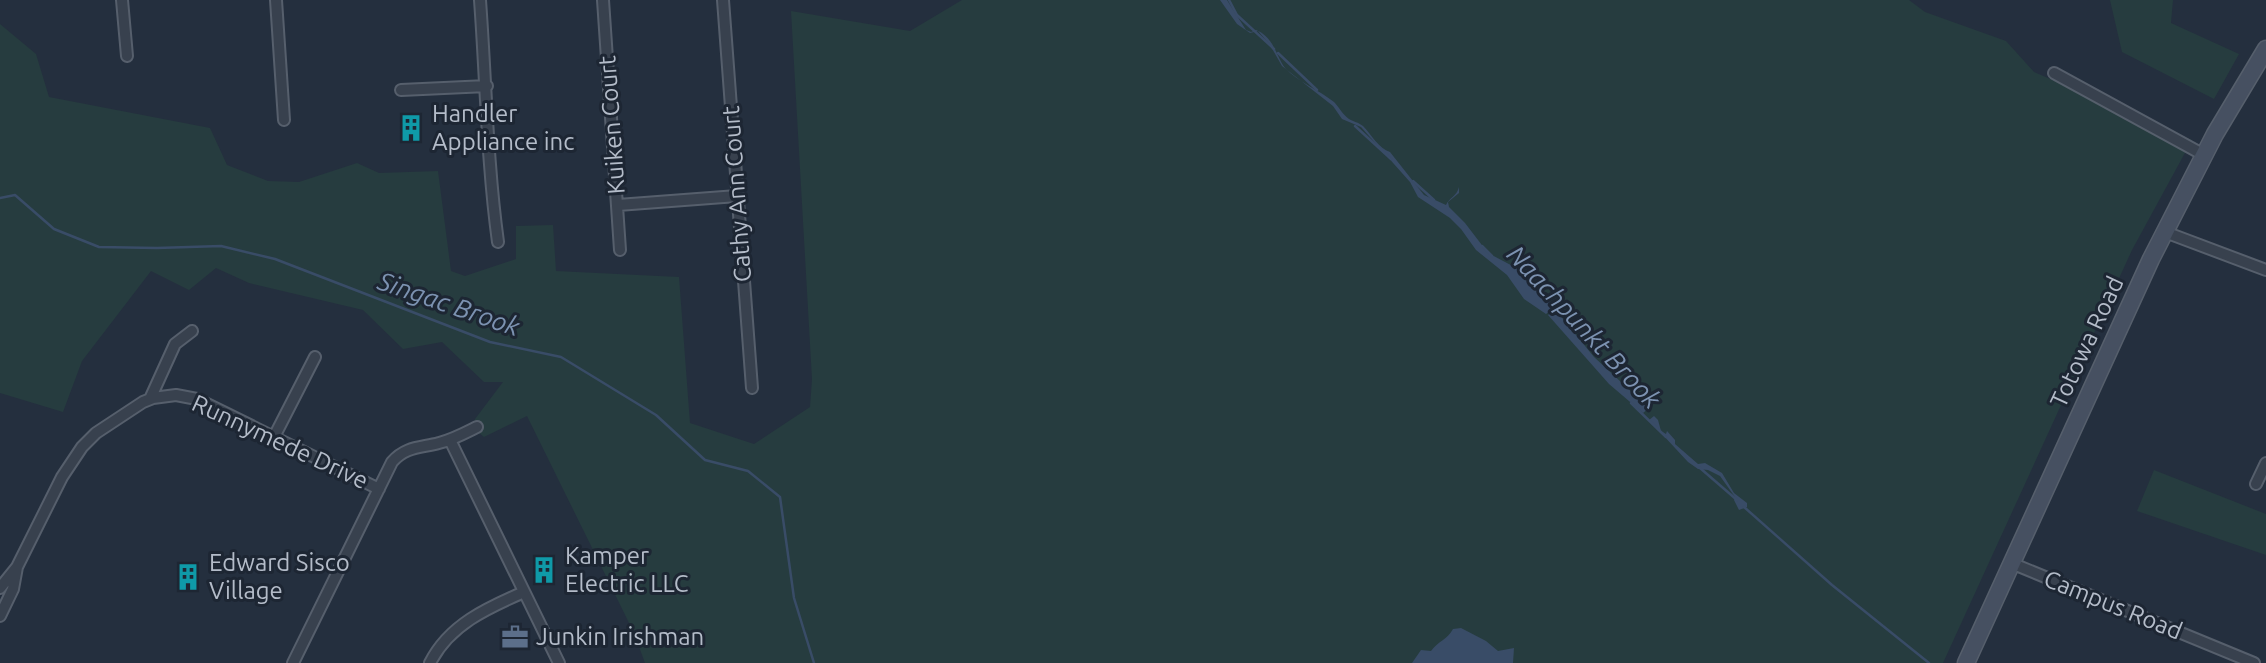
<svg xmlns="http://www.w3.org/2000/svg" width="2266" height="663" viewBox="0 0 2266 663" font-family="Ubuntu,sans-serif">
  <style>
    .green { fill: #263c3f }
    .water { fill: #394c67 }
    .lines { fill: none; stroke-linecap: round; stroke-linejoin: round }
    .stream { stroke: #394c67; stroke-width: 2.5 }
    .minor-casing { stroke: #565f6c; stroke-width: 14 }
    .secondary-casing { stroke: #565f6c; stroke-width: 19 }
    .minor { stroke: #38414e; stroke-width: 10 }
    .secondary { stroke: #465061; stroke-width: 16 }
    .labels { text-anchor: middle; stroke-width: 6; stroke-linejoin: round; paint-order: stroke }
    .poi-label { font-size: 24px; fill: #b4bcc9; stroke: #1d2633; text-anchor: start }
    .street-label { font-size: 24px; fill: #b4bcc9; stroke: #1d2633 }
    .water-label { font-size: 26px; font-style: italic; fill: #7c92b1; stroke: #1d2633 }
  </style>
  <rect width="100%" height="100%" fill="#242f3e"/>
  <path class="green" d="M962,0h947l16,12 81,29 28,31 158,68 -60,110 -189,413h-1298l-11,-30 -107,-217 -43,21 -11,-9 2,-9 28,-37h-19l-42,-40 -39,7 -40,-39 -114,-27 -33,-15 -27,22 -38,-19 -69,90 -19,51 -63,-19v-369l36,30 13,43 161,31 17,37 41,16 31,1 58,-19 22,10 59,-2 13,100 14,5 51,-17v-33l37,-1 3,46 123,6 11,146 64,21 56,-37 2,-28 -21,-368 119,20z
    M2110,0h63l-2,23 68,31 -25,45 -92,-47z
    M2154,470l112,44v41l-129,-44z"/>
  <path class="water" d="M1220,0h7l19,30 5,2 5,-2c18,7 20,26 29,38 13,14 34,22 49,34 5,5 9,13 15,17 5,3 9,3 14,7 8,8 16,23 27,26l34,43 22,10c3,-7 11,-9 13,-18v6l-11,9 1,5 16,16 23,30 36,19 31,35 -9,7 -22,-15 -17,-24 -31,-25 -15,-21 -11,-11 -32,-21 -8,-15 -49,-55 -19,-8 -9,-13 -51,-40 -12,-21 -12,-14 -8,2 -13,-9z
    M1555,309l39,48 55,51 -6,5 -34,-29 -61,-69z
    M1654,416l4,4 3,11 5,3 1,-3 8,9v4l23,20 7,-1 17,10 12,20 13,10v4l-8,3 -5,-10 1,-3 -15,-21 -12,-6 -10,-1 -10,-7 -39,-42z
    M1461,628l25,13 12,10 16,-3 -1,15h-101l9,-13 10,1c7,-10 16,-11 22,-22z"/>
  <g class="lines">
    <path class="stream" d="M1229,0l8,15 37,34
      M1278,53l39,37
      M1355,126l36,33
      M1413,181l21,19
      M0,198l15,-3 39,34 45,18 58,1 64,-2 54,13 215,83 71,15 95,58 49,45 43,11 32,26 14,101 20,65
      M1482,246l10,10
      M1631,403l35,34
      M1700,468l37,32
      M1744,507l88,78 97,78"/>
    <defs>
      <path id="minor" d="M122,0l5,56
        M276,0l8,120
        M480,0c6,81 7,162 18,242
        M603,0l17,250
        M723,0l29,388
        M2054,73l150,82
        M401,90l86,-4
        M618,205l119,-9
        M2165,232l101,38
        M150,399l25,-55 17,-13
        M274,437l41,-80
        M450,440l109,223
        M2256,484l10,-21
        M2011,563l243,100
        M17,567l45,-90 20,-30 14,-14 47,-31 10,-4 23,-3 21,4 182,90
        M0,588l17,-21 -4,22 -13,27
        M293,663l99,-201c14,-16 29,-14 47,-19 13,-3 26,-10 38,-16
        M430,663c19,-38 57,-55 94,-71"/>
      <path id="secondary" d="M1966,663l185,-404 64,-125 51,-85"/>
    </defs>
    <use href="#minor" class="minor-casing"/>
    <use href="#secondary" class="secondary-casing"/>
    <use href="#minor" class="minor"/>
    <use href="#secondary" class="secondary"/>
  </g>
  <defs>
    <symbol id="building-bare" viewBox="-9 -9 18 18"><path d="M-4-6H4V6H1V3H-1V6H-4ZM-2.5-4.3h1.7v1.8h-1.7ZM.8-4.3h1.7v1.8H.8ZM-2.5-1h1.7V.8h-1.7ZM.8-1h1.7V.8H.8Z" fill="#0f9aa8" stroke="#1d2633" stroke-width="2.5" paint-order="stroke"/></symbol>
    <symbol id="office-bare" viewBox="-9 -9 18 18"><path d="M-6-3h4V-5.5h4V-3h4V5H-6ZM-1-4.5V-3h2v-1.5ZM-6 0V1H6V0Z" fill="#5c6f8a" stroke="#1d2633" stroke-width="2.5" paint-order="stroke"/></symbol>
  </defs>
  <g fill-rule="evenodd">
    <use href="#building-bare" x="392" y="109" width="38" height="38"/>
    <use href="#building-bare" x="525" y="551" width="38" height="38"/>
    <use href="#building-bare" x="169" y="558" width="38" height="38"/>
    <use href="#office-bare" x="496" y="618" width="38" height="38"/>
  </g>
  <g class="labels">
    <g class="poi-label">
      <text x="432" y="122">Handler<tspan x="432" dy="28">Appliance inc</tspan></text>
      <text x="565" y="564">Kamper<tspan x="565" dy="28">Electric LLC</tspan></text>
      <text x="209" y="571">Edward Sisco<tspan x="209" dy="28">Village</tspan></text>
      <text x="536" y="645">Junkin Irishman</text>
    </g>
    <g class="street-label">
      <text transform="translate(612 125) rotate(-94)" y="8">Kuiken Court</text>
      <text transform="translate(737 194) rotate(-94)" y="8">Cathy Ann Court</text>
      <text transform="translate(2087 342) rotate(-65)" y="8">Totowa Road</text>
      <text transform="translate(280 442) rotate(25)" y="8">Runnymede Drive</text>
      <text transform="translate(2113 605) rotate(22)" y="8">Campus Road</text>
    </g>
    <g class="water-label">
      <text transform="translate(449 304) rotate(19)" y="9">Singac Brook</text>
      <text transform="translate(1584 327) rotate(47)" y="9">Naachpunkt Brook</text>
    </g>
  </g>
</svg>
